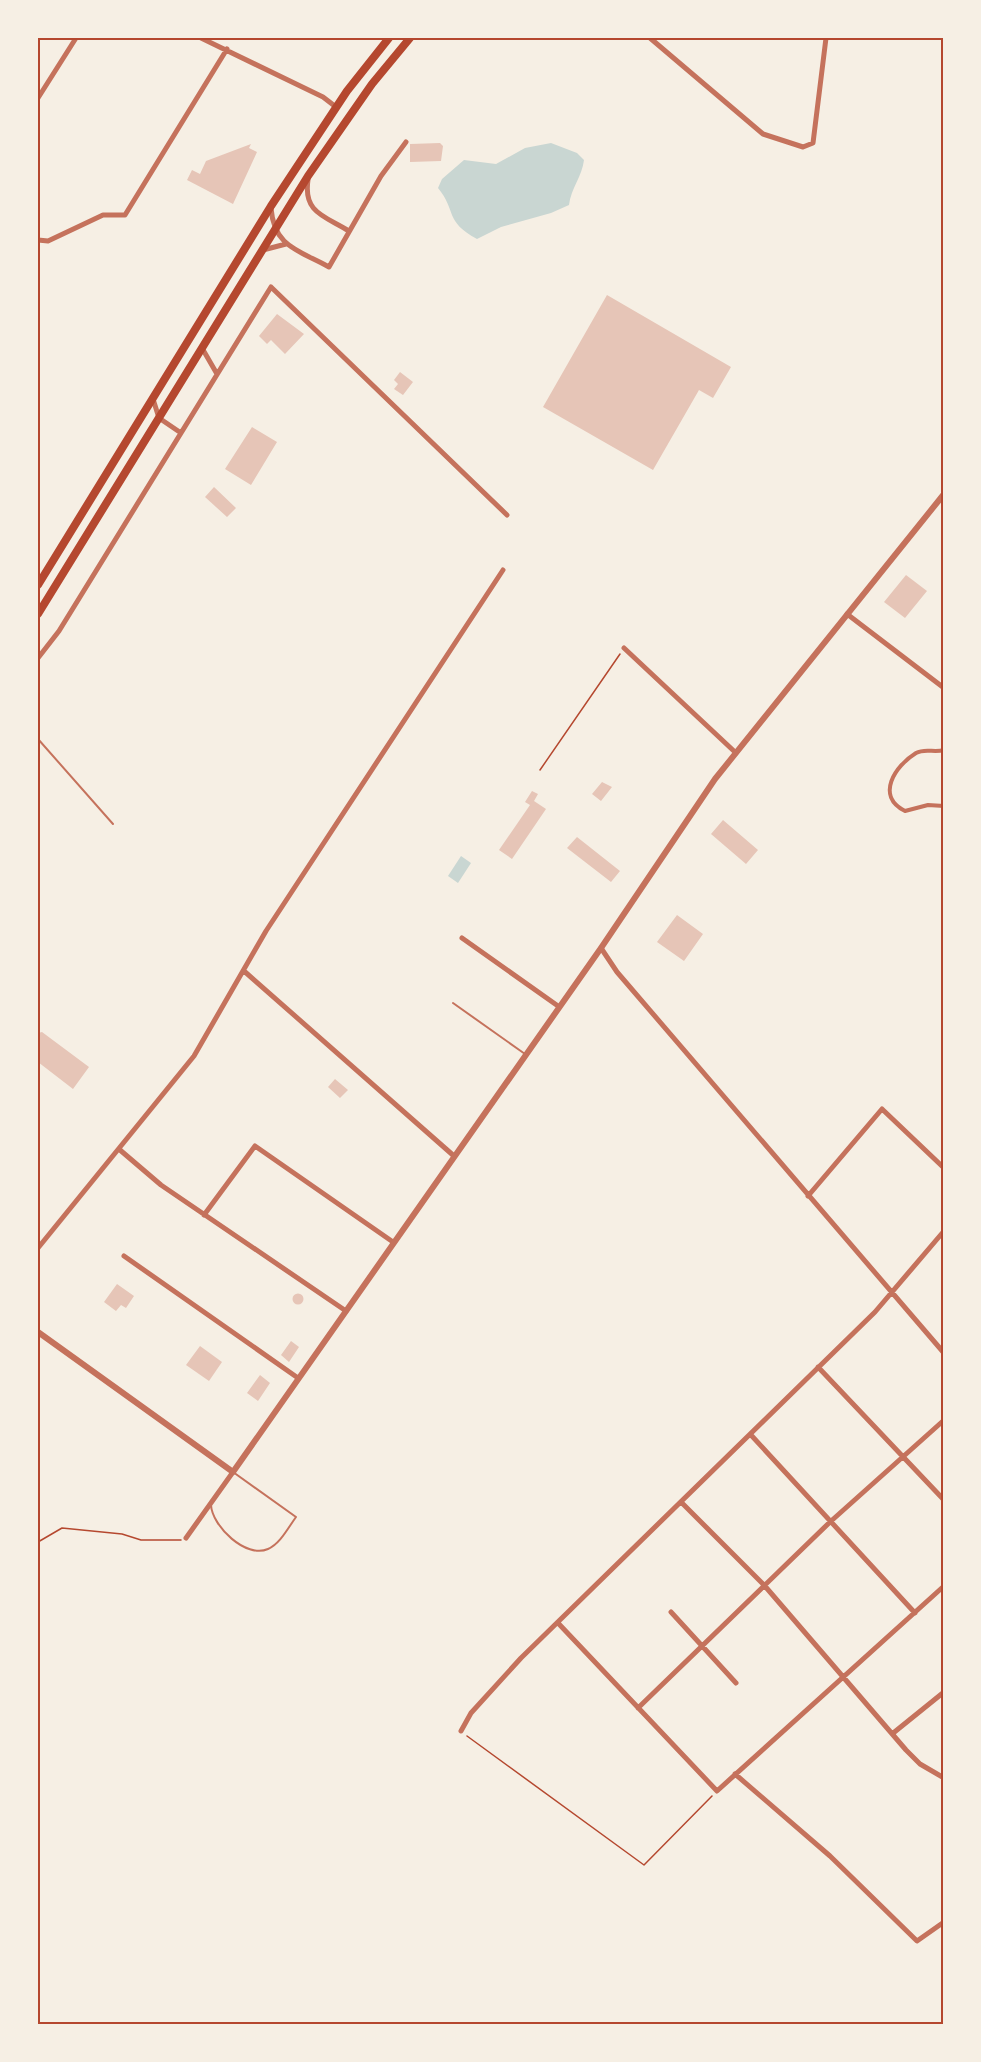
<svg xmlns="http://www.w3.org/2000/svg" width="981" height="2062" viewBox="0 0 981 2062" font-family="'Archivo Narrow',sans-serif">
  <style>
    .water { fill: #c9d6d2 }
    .building { fill: #e6c5b7 }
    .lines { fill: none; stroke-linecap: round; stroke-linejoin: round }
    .path { stroke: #b5482f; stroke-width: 1.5 }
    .service { stroke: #c5725c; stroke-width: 2 }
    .pedestrian { stroke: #c5725c; stroke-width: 4 }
    .minor { stroke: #c5725c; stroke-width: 5 }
    .tertiary { stroke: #c5725c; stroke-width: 6 }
    .primary { stroke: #b5482f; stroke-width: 8 }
    .neatline { fill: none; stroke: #b5482f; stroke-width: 2 }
  </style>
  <rect width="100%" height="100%" fill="#f6efe4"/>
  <path class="water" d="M551,143l26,10 7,7c-2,17 -13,28 -15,45l-18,8 -50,14 -24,12c-33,-18 -20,-28 -39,-51l4,-9 22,-19 32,4 29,-16z
    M461,856l10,7 -13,20 -10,-7z"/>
  <path class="building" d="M440,143l3,3 -2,15 -31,1v-18z
    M251,144l-2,4 8,4 -24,52 -46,-24 5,-10 8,4 6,-13z
    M607,295l124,72 -18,31 -14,-8 -46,80 -110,-63z
    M277,314l27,20 -19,20 -14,-14 -4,4 -8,-8z
    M400,372l13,10 -10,13 -9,-6 4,-5 -4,-4z
    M252,427l25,15 -26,43 -26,-16z
    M214,487l22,21 -9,9 -22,-20z
    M906,575l21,16 -22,27 -21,-16z
    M602,782l10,5 -11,14 -9,-7z
    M532,791l6,3 -4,7 12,8 -34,50 -13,-9 31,-45 -5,-3z
    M723,820l35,30 -12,14 -35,-30z
    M577,837l43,34 -9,11 -44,-34z
    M677,915l26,19 -19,27 -27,-19z
    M42,1032l47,35 -16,22 -35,-27v-29z
    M335,1079l13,11 -8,8 -12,-11z
    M117,1284l17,12 -8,12 -5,-3 -5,6 -12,-9z
    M292.5 1299a5.5 5.5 0 1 1 11 0a5.5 5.5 0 1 1-11 0Z
    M291,1341l8,6 -10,15 -8,-7z
    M200,1346l22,16 -13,19 -23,-16z
    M260,1375l10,8 -12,18 -11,-8z"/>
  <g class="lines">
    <path class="path" d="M540,770l80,-116
      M38,1542l24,-14 60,6 19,6h40
      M467,1736l177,129 68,-69"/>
    <path class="service" d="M38,739l75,85
      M453,1003l72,51
      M211,1505c1,21 35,54 57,44 12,-5 20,-21 28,-32l-63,-45"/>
    <path class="pedestrian" d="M944,750c-10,3 -19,-2 -28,3 -21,13 -41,43 -11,58l23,-6 16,1"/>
    <path class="minor" d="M201,38l122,59 13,10
      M650,38l113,96 40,13 10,-4 13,-105
      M38,98l38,-60
      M308,180c-5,33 17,36 41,51
      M271,208c3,39 27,42 58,59l52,-91 25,-34
      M38,240l10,1 55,-26h22l102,-166
      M263,250l23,-6
      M202,348l15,26
      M153,399l6,19 22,15
      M847,614l97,74
      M624,648l112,105
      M38,658l21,-27 212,-344 236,228
      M462,938l96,68
      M601,948l16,24 327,381
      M244,971l210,185
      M120,1150l41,35 185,126
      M808,1196l74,-87 62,59
      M204,1215l51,-69 138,96
      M38,1248l156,-192 72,-125 237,-361
      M124,1256l174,122
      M818,1367l126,133
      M751,1435l164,178
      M681,1502l83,83 142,165 14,14 24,14
      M186,1538l47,-66
      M671,1612l65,71
      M558,1623l159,168 227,-205
      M638,1708l192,-186 113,-101
      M461,1731l10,-18 50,-55 354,-346 69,-81
      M892,1734l52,-42
      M735,1774l95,82 87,85 27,-19"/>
    <path class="tertiary" d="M38,1332l195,140 368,-524 114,-169 229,-285"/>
    <path class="primary" d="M38,585l233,-379 76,-115 42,-53
      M38,614l270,-438 64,-92 38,-46"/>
  </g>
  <rect width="981" height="2062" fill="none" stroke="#f6efe4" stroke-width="78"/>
  <rect x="39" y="39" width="903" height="1984" class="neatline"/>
</svg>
